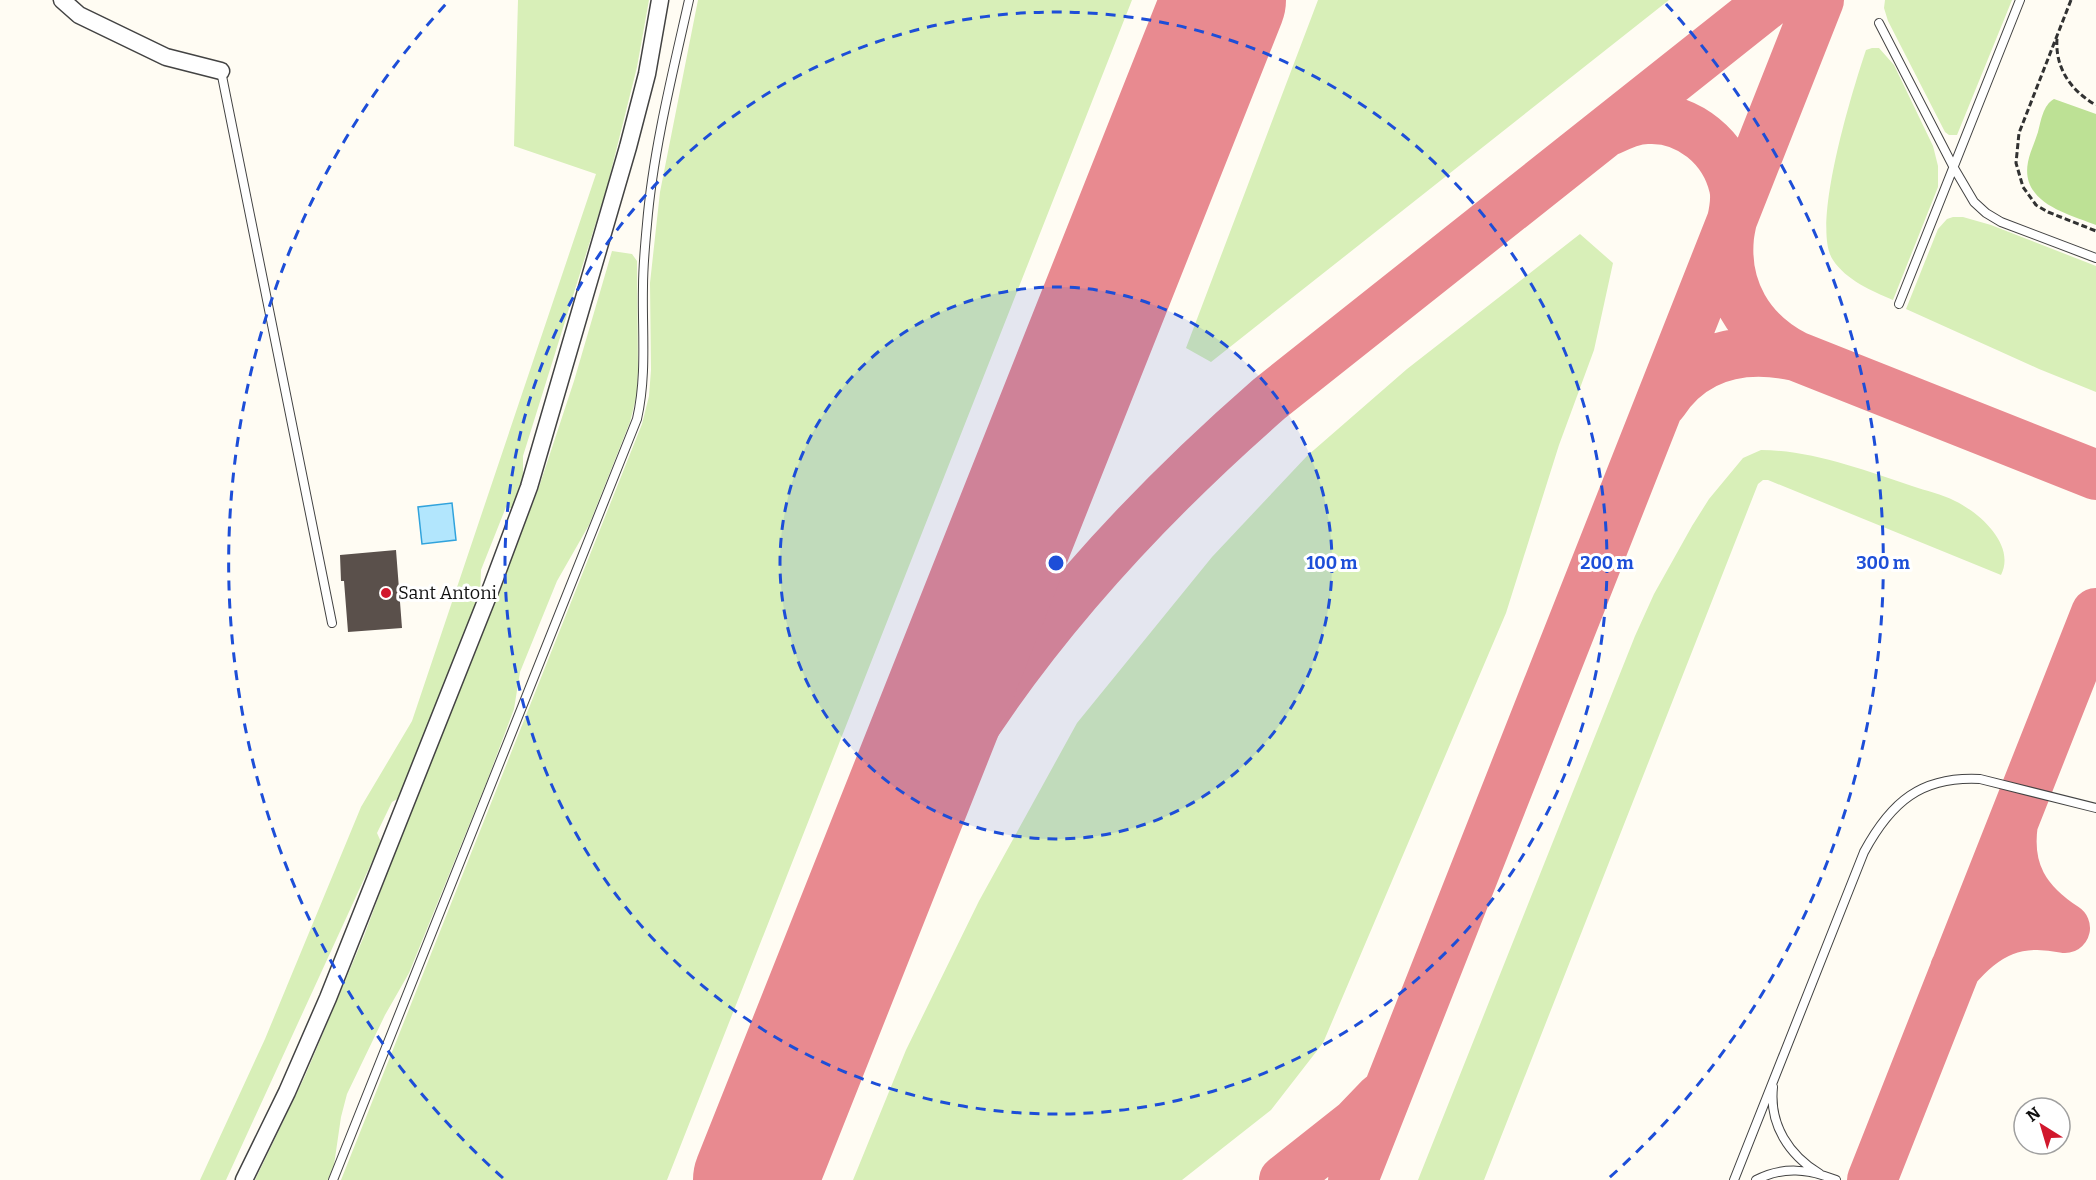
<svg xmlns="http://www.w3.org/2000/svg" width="2096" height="1180" viewBox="0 0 2096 1180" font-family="Bitter,serif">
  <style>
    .green { fill: #d8efb8 }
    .forest { fill: #bde195 }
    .water { fill: #b2e6fd; stroke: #31a3dc; stroke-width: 1.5 }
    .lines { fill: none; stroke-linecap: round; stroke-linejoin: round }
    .taxiway { stroke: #e88a90; stroke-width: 50 }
    .runway { stroke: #e88a90; stroke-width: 124 }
    .building { fill: #5a504b }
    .lane-casing { stroke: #434343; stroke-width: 10 }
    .street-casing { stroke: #434343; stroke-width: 19 }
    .path { stroke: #323232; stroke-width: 3; stroke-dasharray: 6 3; stroke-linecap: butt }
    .lane { stroke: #fff; stroke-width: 8 }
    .street { stroke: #fff; stroke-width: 16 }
    .ring { fill: none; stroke: #1d4ed8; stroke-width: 3; stroke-dasharray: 10 8 }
    .poi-dot { fill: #d1182d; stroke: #fff; stroke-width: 2 }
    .labels { text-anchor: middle; stroke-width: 6; stroke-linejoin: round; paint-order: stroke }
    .poi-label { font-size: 18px; fill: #101010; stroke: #fff; text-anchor: start }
    .centre { fill: #1d4ed8; stroke: #fff; stroke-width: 3 }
    .ring-label { font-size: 18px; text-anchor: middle; font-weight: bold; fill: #1d4ed8; stroke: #fff; stroke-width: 6; stroke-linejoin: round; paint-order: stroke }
  </style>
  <rect width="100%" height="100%" fill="#fffcf3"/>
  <path class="green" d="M518,0h131l-12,67 -30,120 -84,269v28l-8,25 -9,-2 -25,63 -1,29 -81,199 -7,4 -15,31 4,9 -155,338h-26l65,-141 96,-232 51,-86 184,-547 -82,-28z
    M698,0h434l-465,1180h-326l301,-756 7,-28 2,-26 -1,-87 10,-91z
    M1318,0h351l-458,362 -25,-14z
    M1885,0h127l-55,135h-8l-4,-3 -57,-111 -4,-13z
    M1872,48h7l15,17 39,81 5,20v21l-45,113c-21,-9 -47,-20 -60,-40 -23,-33 20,-171 33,-210z
    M1953,217h10l28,8 105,41v126l-57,-23 -133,-60 32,-80 9,-10z
    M1580,234l33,29 -19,87 -35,95 -53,168 -183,430 -52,67 -89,70h-329l53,-130 73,-149 98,-178 135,-166 95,-101 100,-87z
    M612,251l20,3 5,7 1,109 -1,24 -7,28 -41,103 -32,56 -37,91 -6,37 -27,72 -78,192 -24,42 -38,79 -6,23 -7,48 -6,15h-73l50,-104 59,-140 51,-138 61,-147 63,-164 35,-106z
    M1761,450c50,0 103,20 151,36 14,5 30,8 43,15 25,12 61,44 46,74l-233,-95h-5l-5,4 -274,696h-66l217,-544 19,-42 38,-68 17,-27 34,-41z"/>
  <path class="forest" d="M2054,99l42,15v111c-28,-11 -76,-22 -68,-63 2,-10 7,-20 10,-30 3,-11 5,-27 16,-33z"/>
  <path class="water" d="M452,503l4,37 -34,4 -4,-37z"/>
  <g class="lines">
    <path class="taxiway" d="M1609,131c12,-6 25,-12 39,-12 41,-2 77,29 86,68 4,18 -3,32 -5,50 -5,52 20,95 67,119l300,119
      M1663,402c31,-47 81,-57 133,-46
      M1955,969c31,-37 62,-51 110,-41 -40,-26 -59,-57 -52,-105
      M757,1180c52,-126 102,-252 168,-372 86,-156 210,-292 344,-409l503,-399
      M1284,1180l72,-57 24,-25
      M1353,1180l466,-1180
      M1872,1180l224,-567"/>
    <path class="runway" d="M755,1180l469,-1180"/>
  </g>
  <path class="building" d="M396,550l6,78 -54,4 -4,-51h-3l-1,-26z"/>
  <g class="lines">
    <defs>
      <path id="lane" d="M1879,23l75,145 20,34 12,11 15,9 95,36
        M221,71l111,552
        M1899,304l121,-304
        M1773,1087c-4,38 16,68 47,87
        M333,1180l304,-761c10,-44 5,-88 6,-132 0,-21 2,-42 4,-63 6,-73 26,-153 42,-224
        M1734,1180l130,-328c27,-50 57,-76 116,-73l116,29
        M1756,1180c27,-14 53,-11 80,0"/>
      <path id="street" d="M62,0l17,15 87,42 55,14
        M244,1180l43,-88 41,-94 164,-412 37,-99 99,-340 19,-73 13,-74"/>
    </defs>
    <use href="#lane" class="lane-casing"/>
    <use href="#street" class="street-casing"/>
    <path class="path" d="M2071,0l-52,133 -3,30 7,24 13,18 12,7 48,19
      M2057,39c-2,29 14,52 39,66"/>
    <use href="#lane" class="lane"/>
    <use href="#street" class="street"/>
  </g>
  <circle cx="1056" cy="563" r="276" fill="#1d4ed8" fill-opacity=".12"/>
  <g class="ring">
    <circle cx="1056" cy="563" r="276"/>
    <circle cx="1056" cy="563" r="551"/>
    <path d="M503 1178A827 827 0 0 1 446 4M1666 4A827 827 0 0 1 1609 1178"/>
  </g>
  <circle class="poi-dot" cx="386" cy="593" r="6"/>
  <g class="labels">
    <g class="poi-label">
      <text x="398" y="599">Sant Antoni</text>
    </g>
  </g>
  <circle cx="1056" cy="563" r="9" class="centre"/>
  <g class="ring-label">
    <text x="1332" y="569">100 m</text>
    <text x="1607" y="569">200 m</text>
    <text x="1883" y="569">300 m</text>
  </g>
  <g transform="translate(2042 1126) rotate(323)"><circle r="28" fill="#ffffff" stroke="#9f9f9f" stroke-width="1.5"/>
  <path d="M0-4.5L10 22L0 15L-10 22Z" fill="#d1182d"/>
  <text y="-9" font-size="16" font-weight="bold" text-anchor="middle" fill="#101010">N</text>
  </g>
</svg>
